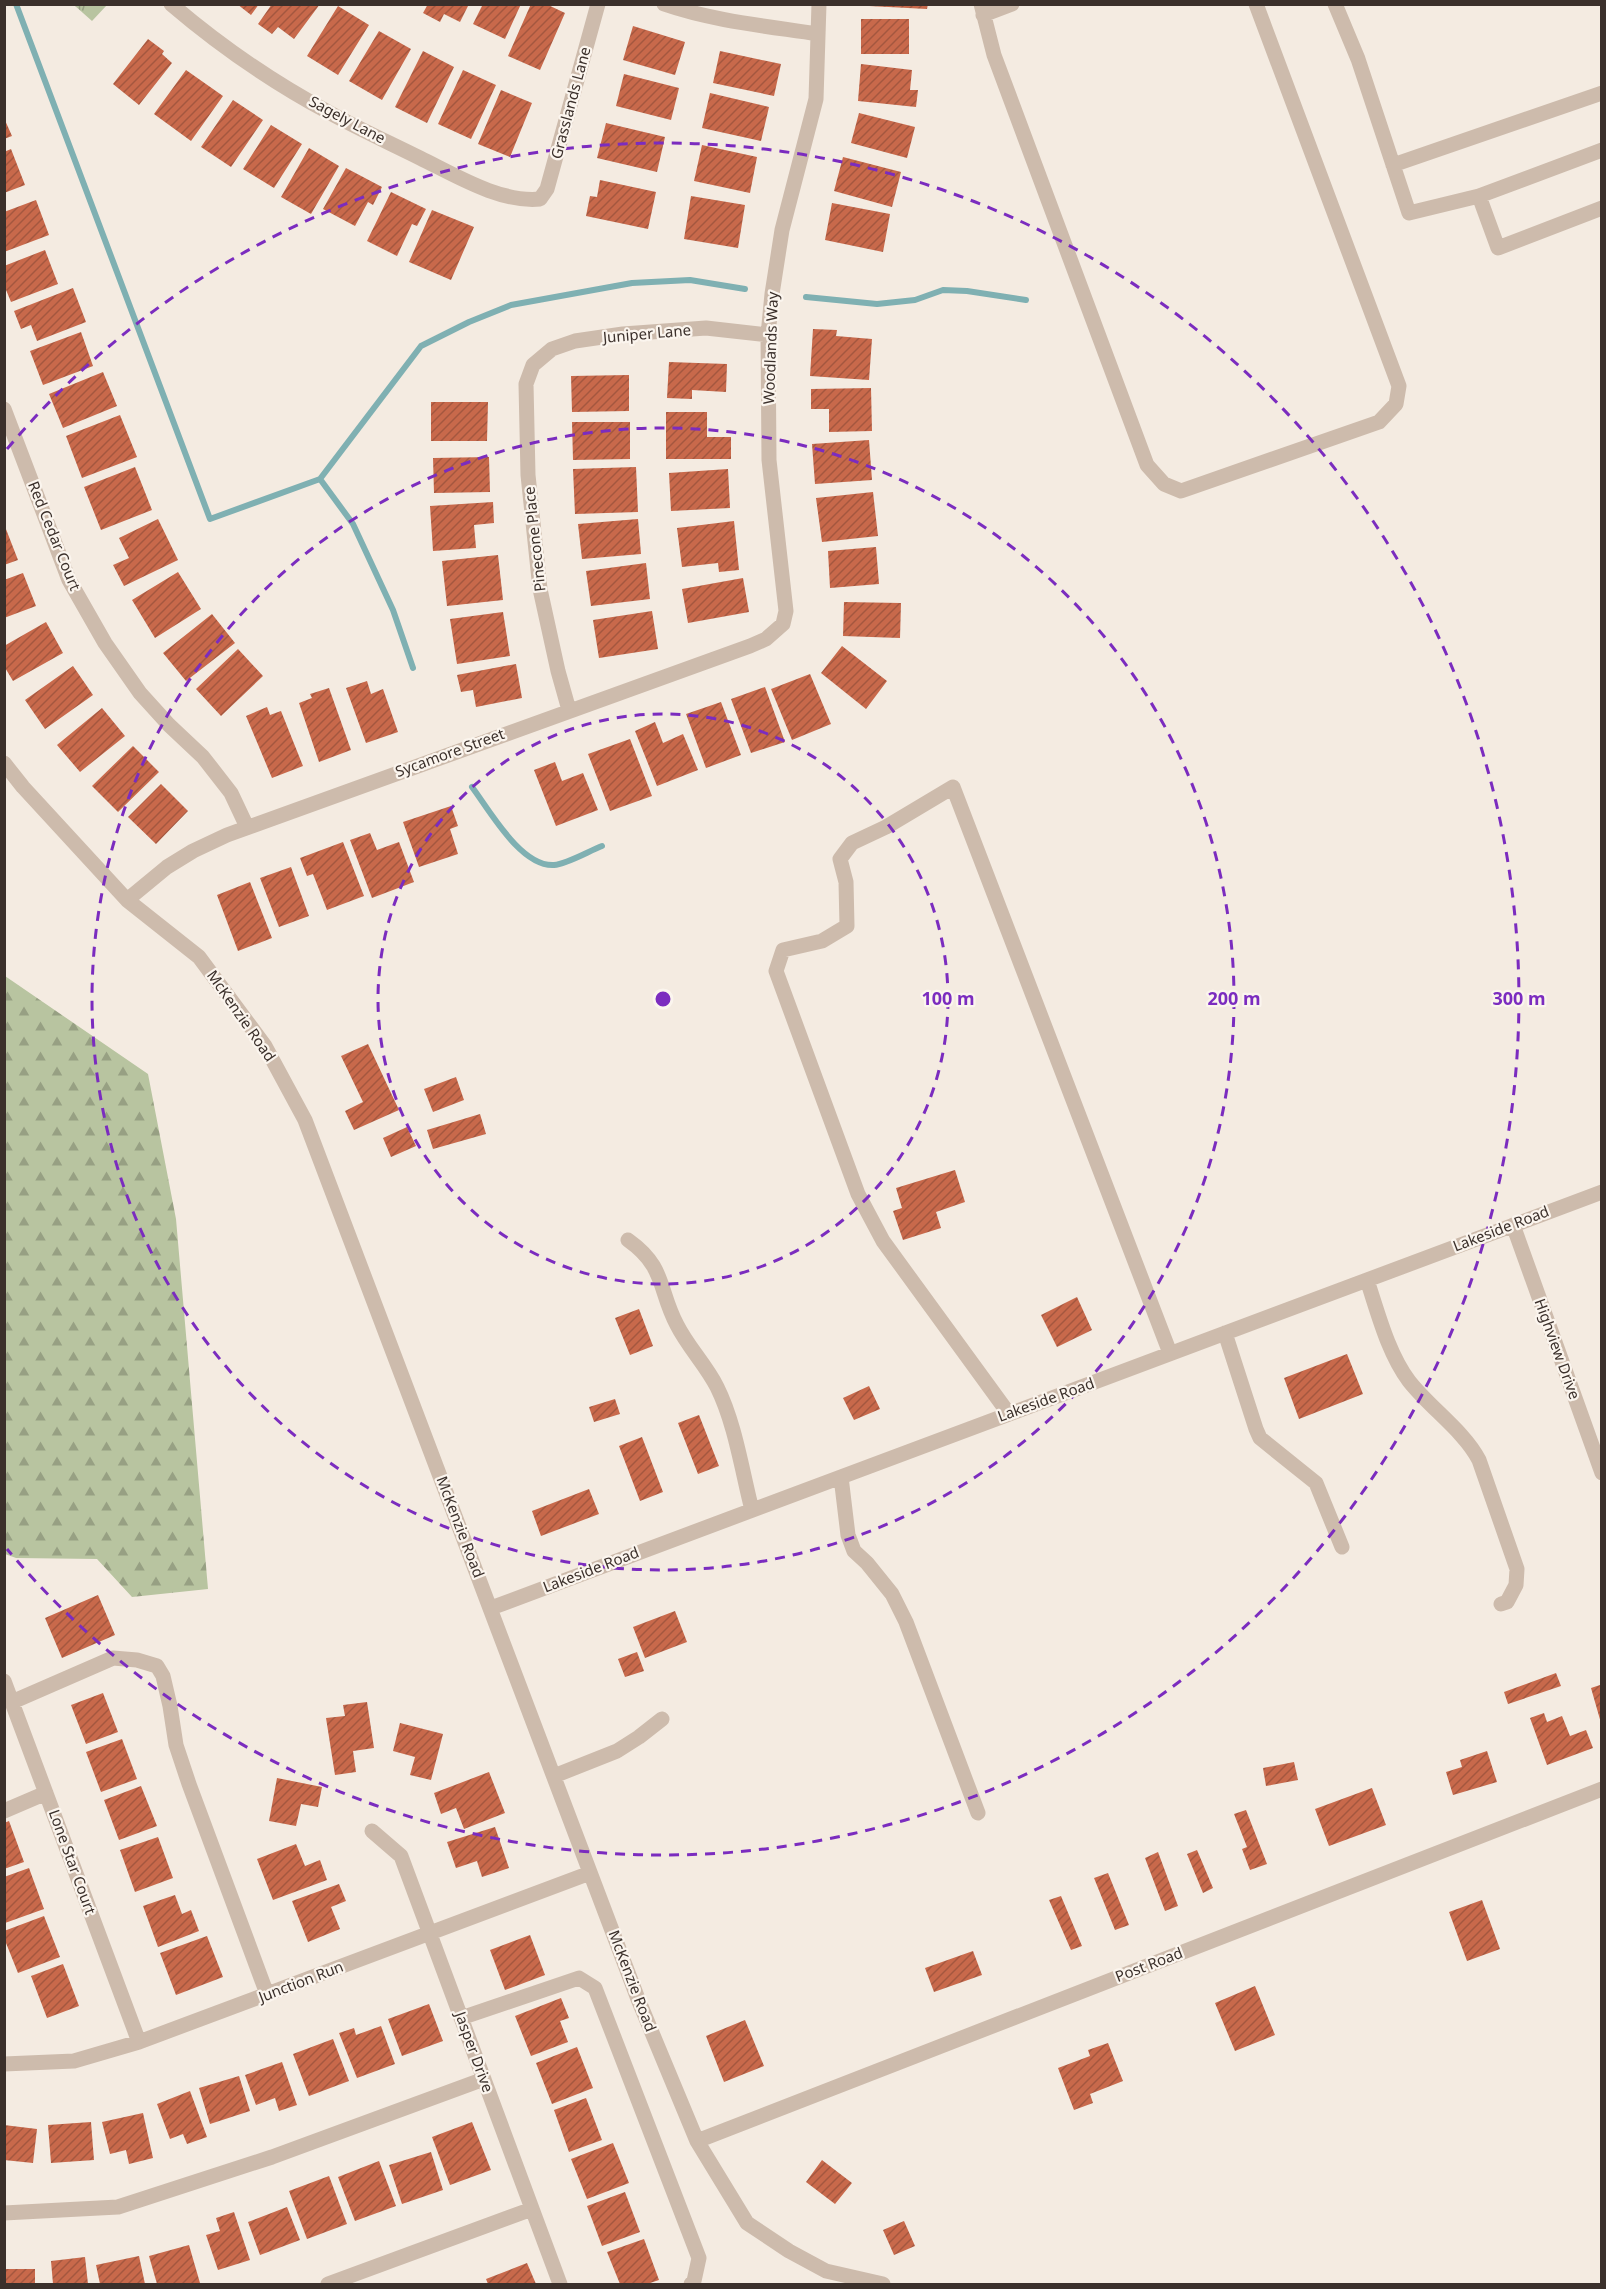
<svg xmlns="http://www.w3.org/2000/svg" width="1606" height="2289" viewBox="0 0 1606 2289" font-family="'Noto Sans',sans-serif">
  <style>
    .forest { fill: url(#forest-firs) }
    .park { fill: url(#park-tufts) }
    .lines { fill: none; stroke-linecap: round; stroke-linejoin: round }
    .stream { stroke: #7fb0b2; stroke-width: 6 }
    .building { fill: url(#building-hatch) }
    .minor { stroke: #cdbbac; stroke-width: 15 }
    .ring { fill: none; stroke: #7b2cbf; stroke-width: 3; stroke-dasharray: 10 8 }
    .labels { text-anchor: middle; stroke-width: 4.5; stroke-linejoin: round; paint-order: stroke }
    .street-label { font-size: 15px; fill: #3b302b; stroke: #fbf5ee }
    .centre { fill: #7b2cbf; stroke: #fbf5ee; stroke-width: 3 }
    .ring-label { font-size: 18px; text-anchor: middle; font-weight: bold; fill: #7b2cbf; stroke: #fbf5ee; stroke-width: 4.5; stroke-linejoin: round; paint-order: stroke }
  </style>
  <defs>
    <pattern id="forest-firs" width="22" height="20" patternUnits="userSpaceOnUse" patternTransform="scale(1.5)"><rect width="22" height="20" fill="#b8c4a0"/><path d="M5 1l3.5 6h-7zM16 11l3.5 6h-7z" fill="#97a083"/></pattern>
    <pattern id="park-tufts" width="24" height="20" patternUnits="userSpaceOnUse" patternTransform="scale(1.5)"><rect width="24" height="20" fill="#b8c4a0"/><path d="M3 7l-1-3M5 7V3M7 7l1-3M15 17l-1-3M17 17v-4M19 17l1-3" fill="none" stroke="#97a083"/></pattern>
    <pattern id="building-hatch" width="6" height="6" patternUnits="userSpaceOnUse" patternTransform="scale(1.5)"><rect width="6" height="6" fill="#c8694b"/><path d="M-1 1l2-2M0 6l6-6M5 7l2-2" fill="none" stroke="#a4573f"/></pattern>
  </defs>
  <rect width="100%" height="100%" fill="#f4ebe1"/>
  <path class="forest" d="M5,976l143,98 28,145 32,370 -76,8 -35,-38 -81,-1 -11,-4z"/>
  <path class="park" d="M74,5h33l-15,16z"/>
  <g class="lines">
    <path class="stream" d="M16,4l194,515 110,-40 101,-133 48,-24 42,-17 121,-22 58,-3 55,9
      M806,297l71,7 38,-4 28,-10 24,1 59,9
      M320,479l33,45 40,86 20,58
      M472,787c18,24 49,80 82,78 13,-1 35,-14 48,-19"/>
  </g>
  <path class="building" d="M237,4h22l-8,11z
    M272,4h48l-26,35 -16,-12 -6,7 -14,-10z
    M428,4h41l-9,18 -16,-8 -4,8 -17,-9z
    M483,4h38l-16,35 -32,-15z
    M531,4h15l19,9 -25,57 -32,-14z
    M869,4h59l-1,5 -58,-3z
    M338,6l31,19 -31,50 -31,-19z
    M861,19h48v35h-48z
    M633,26l52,16 -10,33 -52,-15z
    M379,31l32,18 -29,51 -33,-19z
    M148,39l16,12 -2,3 10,9 -33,42 -26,-21z
    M423,51l31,16 -27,56 -32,-16z
    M720,51l61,13 -7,32 -61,-13z
    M861,64l51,6 -2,20h8l-2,17 -58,-6z
    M186,70l37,26 -32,45 -37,-27z
    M463,70l33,15 -25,54 -33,-15z
    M624,74l55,14 -8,32 -55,-14z
    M501,90l31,13 -22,54 -32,-13z
    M710,93l59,14 -8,34 -59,-13z
    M233,100l30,20 -32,47 -30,-20z
    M859,113l56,14 -8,31 -56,-15z
    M4,118l8,18 -8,3z
    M606,123l59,14 -8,35 -60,-14z
    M271,125l31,19 -28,44 -31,-19z
    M702,145l55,12 -7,36 -56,-12z
    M309,148l30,18 -28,48 -30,-17z
    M11,149l14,36 -21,8v-41z
    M843,157l58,15 -9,35 -58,-16z
    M346,168l36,19 -9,18 -5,-3 -13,24 -32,-17z
    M600,180l56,12 -8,37 -62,-13 4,-20 7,1z
    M391,192l35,17 -9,17 -5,-2 -15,32 -30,-15z
    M691,196l54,9 -7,43 -54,-9z
    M36,200l13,35 -45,17v-40z
    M832,203l58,11 -7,38 -58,-12z
    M432,210l42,17 -23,53 -42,-18z
    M45,250l13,34 -47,18 -7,-17v-19z
    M73,288l13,34 -49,19 -6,-16 -10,4 -7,-18z
    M813,329l24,1 -1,6 36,3 -3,41 -59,-4z
    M81,332l12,34 -50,19 -13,-34z
    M669,362l58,2 -1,28 -34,-2v9l-25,-1z
    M103,372l14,34 -54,22 -14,-34z
    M629,375v36l-57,1 -1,-36z
    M871,388l1,43 -43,1v-23h-18v-20z
    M431,402h57l-1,39h-56z
    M666,412h41v25h24v22h-65z
    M120,415l17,42 -55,21 -16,-42z
    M572,422h58v37l-57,1z
    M869,440l3,40 -57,4 -3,-40z
    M489,457l1,35 -56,1 -1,-35z
    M135,467l17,43 -51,20 -17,-43z
    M636,467l2,45 -63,2 -2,-45z
    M728,469l2,39 -59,3 -2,-38z
    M873,492l5,44 -56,6 -6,-44z
    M493,502l1,21 -20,2 2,23 -43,3 -3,-45z
    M158,519l20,41 -54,26 -11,-21 16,-7 -10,-20z
    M638,519l3,35 -59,5 -4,-35z
    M734,521l5,49 -20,2 -1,-9 -36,4 -5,-39z
    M4,524l14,36 -14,5z
    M876,547l3,37 -49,4 -2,-37z
    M498,555l5,45 -56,6 -5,-45z
    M646,563l4,36 -59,7 -5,-35z
    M178,572l23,37 -46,29 -23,-38z
    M23,573l13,33 -32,12v-38z
    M743,578l6,34 -61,11 -6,-34z
    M844,602l57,1 -1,35 -57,-2z
    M652,611l6,38 -59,9 -6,-38z
    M503,612l7,44 -53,8 -7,-45z
    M212,614l23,29 -49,38 -23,-28z
    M46,622l17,31 -50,28 -9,-15v-20z
    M842,646l45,35 -21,28 -45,-36z
    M238,649l25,27 -42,40 -25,-27z
    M516,664l6,34 -46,9 -3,-17 -12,2 -4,-17z
    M73,666l20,29 -48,34 -20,-29z
    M810,674l21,50 -39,16 -21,-51z
    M367,681l4,13 12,-5 15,43 -32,11 -20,-55z
    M765,687l20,55 -34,11 -20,-54z
    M329,688l22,62 -32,12 -20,-59 13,-5 -2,-4z
    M721,702l20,53 -35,13 -20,-54z
    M267,707l3,8 11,-4 22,55 -31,12 -26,-62z
    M102,708l23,28 -45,36 -23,-27z
    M655,722l8,21 20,-9 15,36 -41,16 -22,-55z
    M630,739l22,57 -42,15 -22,-57z
    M133,746l26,26 -41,40 -26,-26z
    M555,762l7,19 21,-8 15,37 -42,16 -22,-56z
    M161,784l27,27 -32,33 -28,-27z
    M451,806l7,20 -8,3 8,25 -39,13 -16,-45z
    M370,833l7,17 22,-8 15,40 -42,16 -22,-58z
    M343,842l21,54 -37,14 -14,-36 -6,2 -7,-18z
    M291,867l18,49 -30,11 -19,-49z
    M250,882l22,56 -34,13 -21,-56z
    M368,1044l31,66 -45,20 -9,-19 18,-9 -22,-46z
    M456,1077l8,23 -31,12 -9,-23z
    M480,1114l6,20 -53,15 -6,-19z
    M407,1127l9,19 -25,11 -8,-19z
    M955,1170l10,32 -29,10 5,16 -38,12 -10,-29 9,-3 -6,-20z
    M1077,1297l15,33 -35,17 -16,-32z
    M639,1309l14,37 -23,9 -15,-37z
    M1347,1354l16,40 -64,25 -15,-41z
    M869,1386l11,23 -26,11 -11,-22z
    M615,1399l5,15 -26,8 -5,-15z
    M699,1415l20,51 -21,8 -20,-51z
    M642,1437l21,55 -23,9 -21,-55z
    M589,1489l10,25 -58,22 -9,-25z
    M98,1595l17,40 -53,23 -17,-40z
    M675,1611l12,31 -42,16 -12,-31z
    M637,1652l7,19 -19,6 -7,-18z
    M1556,1673l5,13 -53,18 -4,-12z
    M1600,1685l2,6 -1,32 -10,-35z
    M103,1693l15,39 -32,12 -15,-39z
    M367,1702l7,46 -21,3 3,21 -21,3 -9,-57 19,-2 -2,-11z
    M1544,1713l3,9 15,-6 8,20 16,-6 7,18 -46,17 -17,-47z
    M400,1723l43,11 -12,46 -21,-5 5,-18 -22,-6z
    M122,1739l15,40 -36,13 -15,-40z
    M1487,1751l10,31 -44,13 -7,-23 16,-5 -2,-7z
    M1294,1762l4,18 -32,6 -3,-18z
    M489,1772l16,41 -41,16 -8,-21 -15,6 -7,-21z
    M277,1778l45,9 -4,20 -17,-3 -5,22 -27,-5z
    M141,1786l16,40 -38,14 -15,-40z
    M1372,1788l14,37 -57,21 -14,-37z
    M1246,1810l21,54 -17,6 -8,-21 5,-2 -13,-33z
    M9,1821l15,41 -20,7v-46z
    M495,1827l14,41 -27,9 -5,-16 -21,7 -9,-26z
    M158,1837l15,41 -38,14 -15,-42z
    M296,1844l9,22 15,-6 7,20 -54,20 -16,-41z
    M1197,1850l16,38 -10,5 -16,-39z
    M1158,1852l20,54 -13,5 -20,-53z
    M29,1868l15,41 -39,14 -1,-46z
    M1108,1873l21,52 -14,5 -21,-52z
    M339,1884l7,17 -15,6 9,22 -32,13 -16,-41z
    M175,1895l7,19 9,-4 8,21 -41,16 -15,-41z
    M1061,1896l21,50 -11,4 -22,-50z
    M1482,1900l18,49 -33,12 -18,-49z
    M44,1916l16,41 -42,16 -14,-35v-7z
    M530,1935l15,40 -40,15 -15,-40z
    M207,1936l16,41 -47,18 -16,-42z
    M973,1951l9,24 -48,17 -9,-24z
    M63,1964l16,42 -32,12 -16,-42z
    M1255,1986l20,49 -40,16 -20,-48z
    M561,1998l8,20 -9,3 8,21 -37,14 -16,-40z
    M429,2004l14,37 -41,15 -14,-37z
    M745,2020l19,46 -40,16 -18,-46z
    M381,2026l14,38 -38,14 -18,-45 15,-5 2,7z
    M333,2039l16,42 -40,15 -16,-42z
    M1108,2043l15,38 -33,13 3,9 -19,7 -16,-42 32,-12 -2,-6z
    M577,2047l16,41 -41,16 -16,-41z
    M282,2062l15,43 -18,6 -4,-13 -19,7 -11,-30z
    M239,2076l11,35 -40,13 -11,-36z
    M190,2091l17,46 -20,7 -4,-10 -13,5 -13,-35z
    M586,2098l16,42 -33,12 -15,-42z
    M143,2113l10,45 -24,6 -3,-14 -16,4 -8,-32z
    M91,2122l3,38 -43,3 -3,-38z
    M472,2122l19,48 -41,15 -18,-48z
    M4,2125l33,4 -4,34 -29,-3z
    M613,2143l16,40 -42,16 -16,-40z
    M431,2152l12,38 -41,14 -13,-39z
    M822,2160l30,23 -17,21 -29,-22z
    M379,2161l17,45 -41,15 -17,-44z
    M329,2176l18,48 -40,15 -18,-48z
    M625,2192l15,40 -38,14 -15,-40z
    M287,2207l13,33 -40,15 -12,-33z
    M234,2212l16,48 -32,10 -12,-35 14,-4 -4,-13z
    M904,2221l11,25 -21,9 -11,-25z
    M644,2239l15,41 -12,4h-27l-13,-32z
    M189,2245l11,38 -43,1 -8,-28z
    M139,2256l6,28h-45l-4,-19z
    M85,2257l3,27h-35l-2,-23z
    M527,2263l9,21h-48l-2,-5z
    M4,2269h31v15h-31z"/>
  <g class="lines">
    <path class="minor" d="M171,4c48,41 103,79 159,109 29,16 60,30 90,45 35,17 80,45 120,41l7,-10 51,-185
      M664,4c49,17 102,22 154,30
      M981,4l13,51 153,410 17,19 17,7 198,-69 17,-18 3,-18 -143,-382
      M1335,4l23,55 51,154 70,-17 19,52 104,-40
      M983,15l29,-11
      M1393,165l209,-72
      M1479,196l123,-46
      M4,409l65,171 36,63 35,50 29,32 34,32 28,36 16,34
      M569,710l-11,-39 -18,-82 -12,-114 -2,-91 7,-19 19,-16 23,-8 48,-7 83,-6 62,7
      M4,763l19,24 104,113 72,57 66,89 40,74 333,879 59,142 50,82 42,28 37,20 57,13
      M127,900l40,-33 26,-16 34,-16 523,-189 16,-7 17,-15 3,-13 -17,-151 -1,-125 4,-41 10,-64 34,-131 3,-95
      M1513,1225l89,248
      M628,1240c38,27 30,49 49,85 11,22 29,40 40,62 18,36 25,84 35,123
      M1367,1280c11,33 21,73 42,101 21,27 55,50 70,79l38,109 -1,16 -9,17 -6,2
      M1225,1333l31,96 4,9 56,45 26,64
      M1009,1414l-126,-173 -25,-47 -82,-223 7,-21 39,-9 25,-15 -1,-44 -6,-23 12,-16 34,-16 67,-40 217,566
      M841,1477l7,58 6,16 13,12 25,31 14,28 72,191
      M491,1608l1111,-416
      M4,1681l135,361
      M12,1702l101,-44 24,2 20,6 6,10 7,30 6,39 13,39 78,210
      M554,1776l63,-25 22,-14 23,-18
      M4,1811l42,-18
      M372,1831l29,25 159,428
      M461,2018l118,-40 16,10 104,270 -5,23 -3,3
      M4,2064l70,-3 65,-19 451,-169
      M697,2141l905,-352
      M4,2213l114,-6 154,-50 212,-78
      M328,2284l204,-75"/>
  </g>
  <g class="ring">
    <circle cx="663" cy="999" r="285"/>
    <circle cx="663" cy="999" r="571"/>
    <path d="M7 449A856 856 0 1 1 7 1549"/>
  </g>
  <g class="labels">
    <g class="street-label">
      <text transform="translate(571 103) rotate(-75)" y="5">Grasslands Lane</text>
      <text transform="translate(347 120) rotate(28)" y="5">Sagely Lane</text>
      <text transform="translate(647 334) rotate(-5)" y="5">Juniper Lane</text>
      <text transform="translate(771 348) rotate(-88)" y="5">Woodlands Way</text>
      <text transform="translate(54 536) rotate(68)" y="5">Red Cedar Court</text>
      <text transform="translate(535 539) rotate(-96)" y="5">Pinecone Place</text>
      <text transform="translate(450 753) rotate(-20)" y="5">Sycamore Street</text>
      <text transform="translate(241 1016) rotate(55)" y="5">McKenzie Road</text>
      <text transform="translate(1501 1229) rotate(-21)" y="5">Lakeside Road</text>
      <text transform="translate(1557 1349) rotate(70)" y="5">Highview Drive</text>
      <text transform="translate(1046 1400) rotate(-20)" y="5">Lakeside Road</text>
      <text transform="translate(460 1527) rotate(69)" y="5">McKenzie Road</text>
      <text transform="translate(591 1570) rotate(-21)" y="5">Lakeside Road</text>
      <text transform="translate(72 1862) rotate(70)" y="5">Lone Star Court</text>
      <text transform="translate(1149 1965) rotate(-21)" y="5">Post Road</text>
      <text transform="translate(632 1981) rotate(69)" y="5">McKenzie Road</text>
      <text transform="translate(301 1982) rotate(-21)" y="5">Junction Run</text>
      <text transform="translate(474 2052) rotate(70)" y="5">Jasper Drive</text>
    </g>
  </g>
  <circle cx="663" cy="999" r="9" class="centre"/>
  <g class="ring-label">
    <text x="948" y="1005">100 m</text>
    <text x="1234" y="1005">200 m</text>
    <text x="1519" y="1005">300 m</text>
  </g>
  <rect width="1606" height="2289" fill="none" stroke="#3b302b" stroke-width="12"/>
</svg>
